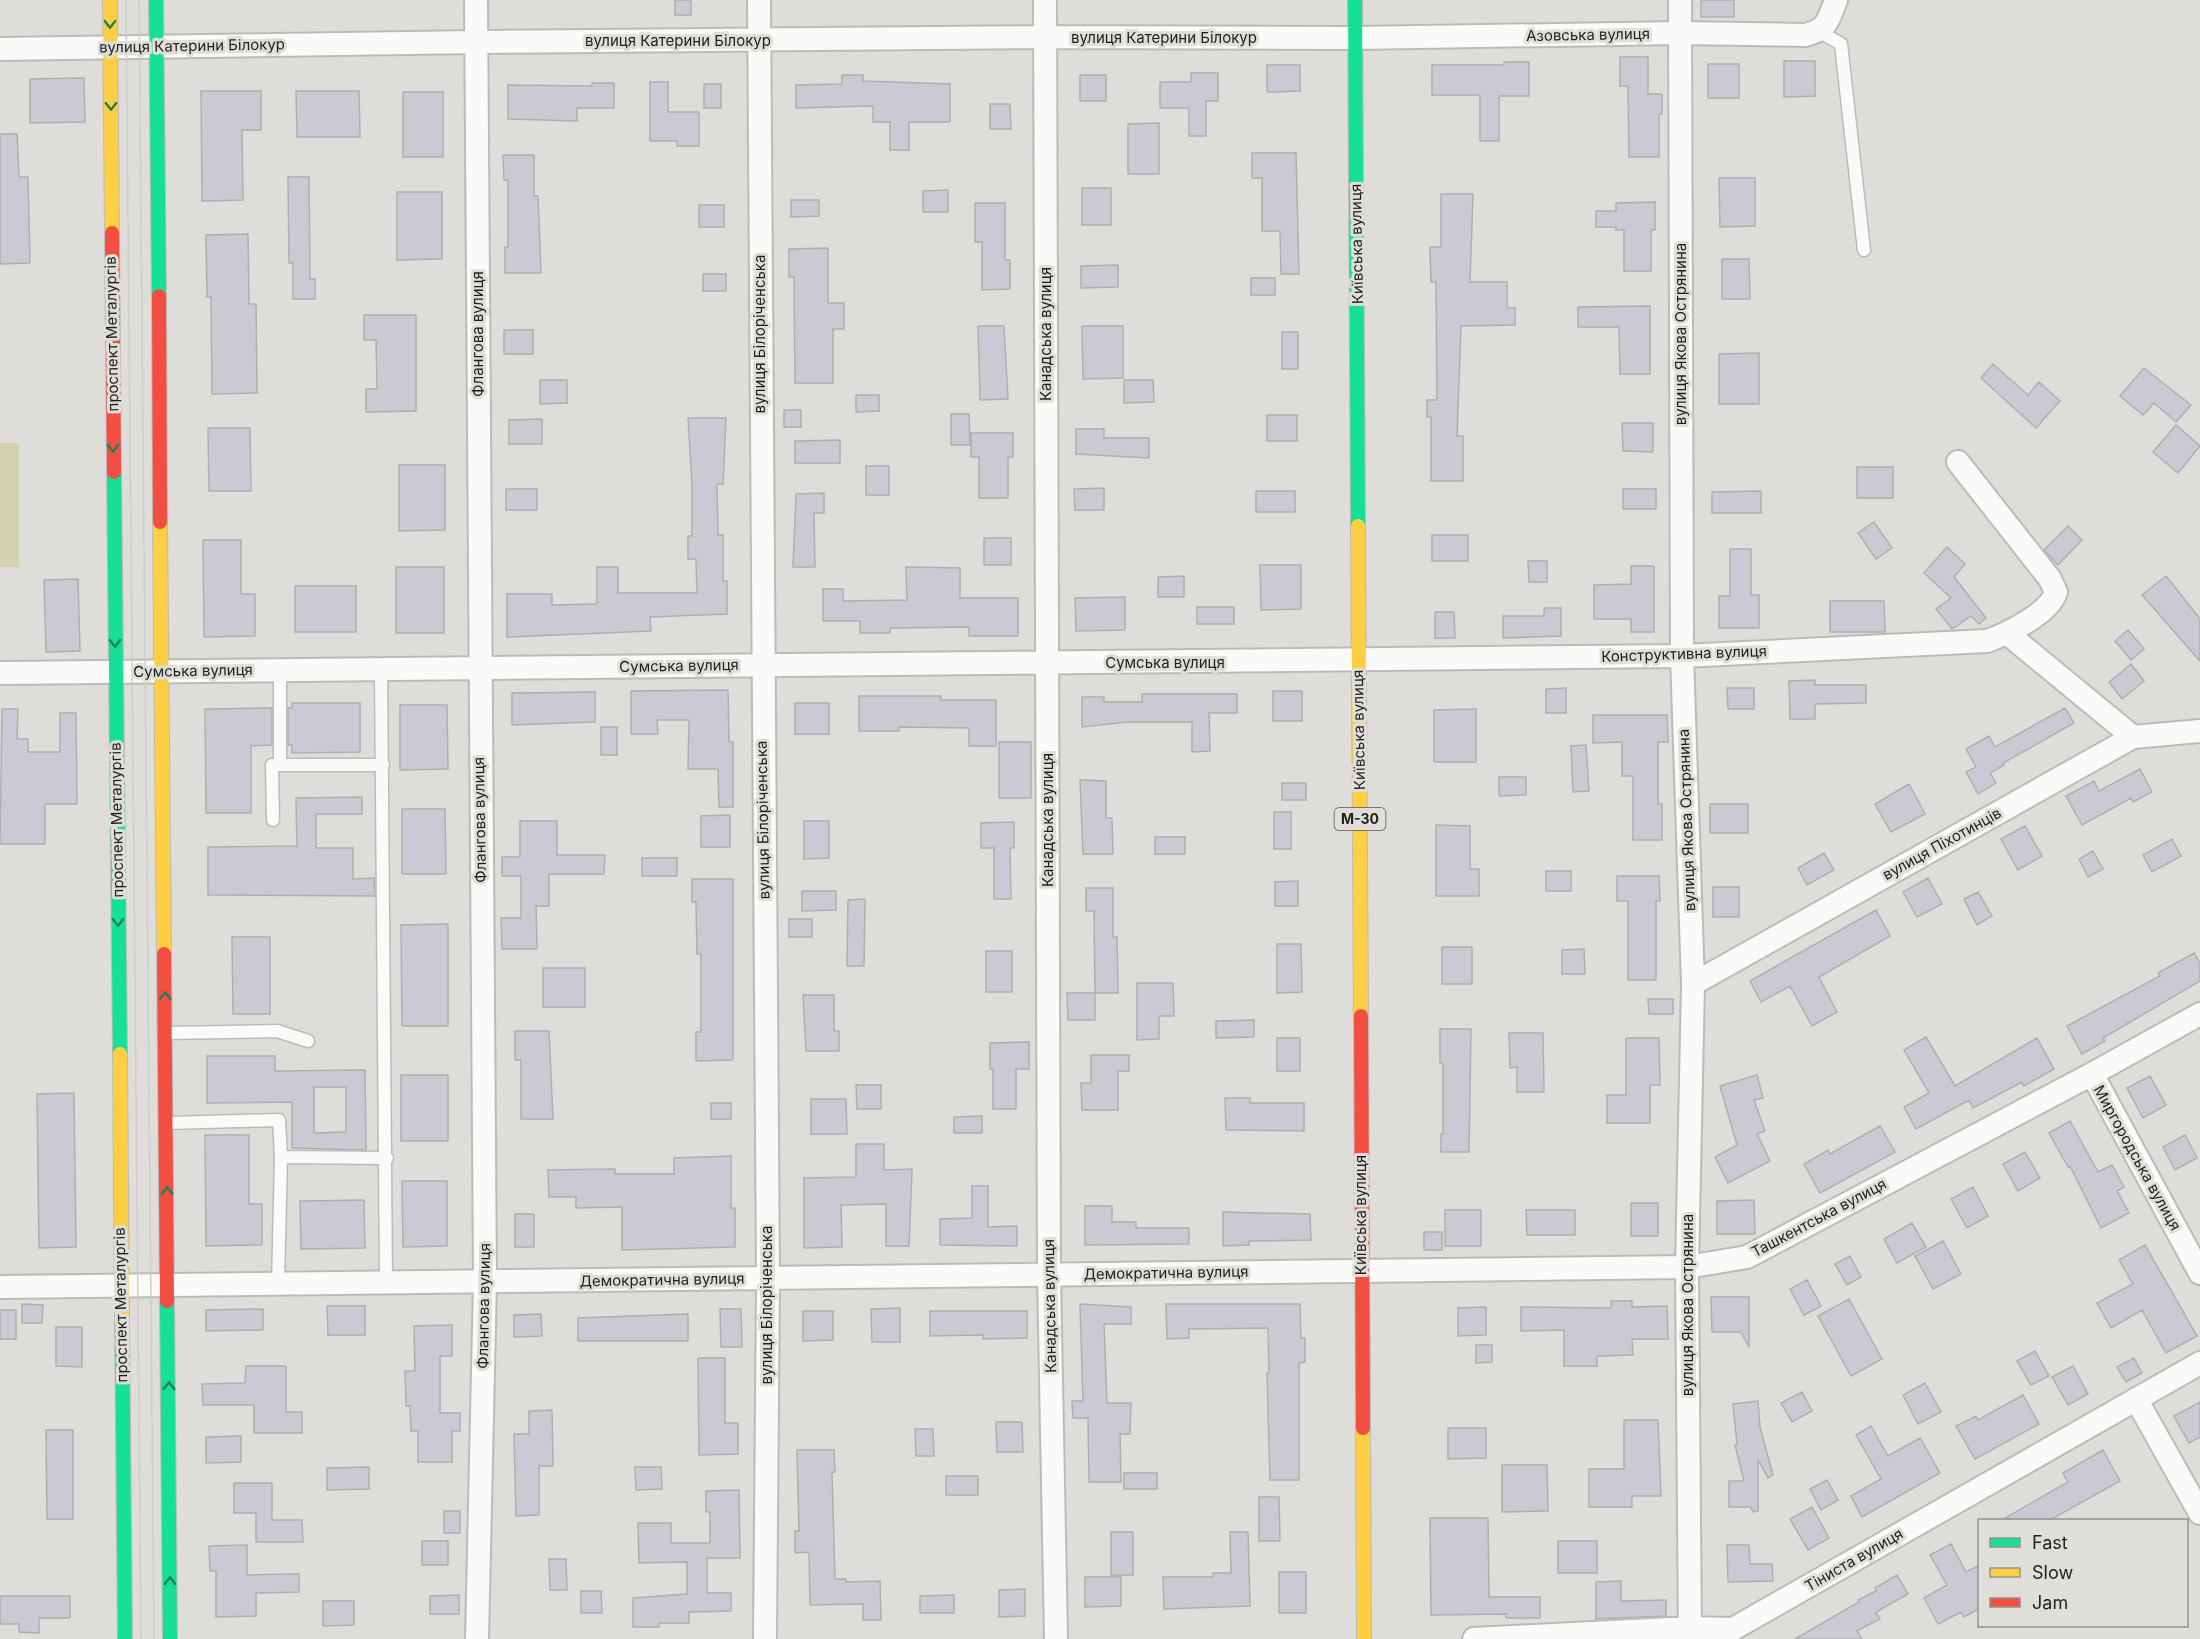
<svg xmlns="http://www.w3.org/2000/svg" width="2200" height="1639" viewBox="0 0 2200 1639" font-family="Inter,sans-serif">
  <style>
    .green { fill: #d1d3af }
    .building { fill: #cdc9d4; stroke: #b0afaf; stroke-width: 1.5; fill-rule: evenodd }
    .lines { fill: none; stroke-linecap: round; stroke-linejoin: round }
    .lane-casing { stroke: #bcbbba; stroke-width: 15 }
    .street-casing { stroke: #bcbbba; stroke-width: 26 }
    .fast-casing { stroke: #bcbbba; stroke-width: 16 }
    .slow-casing { stroke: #bcbbba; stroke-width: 16 }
    .jam-casing { stroke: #bcbbba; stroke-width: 16 }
    .lane { stroke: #fafaf9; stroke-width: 12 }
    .street { stroke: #fafaf9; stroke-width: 22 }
    .fast { stroke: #16e098; stroke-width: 14 }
    .slow { stroke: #ffcf43; stroke-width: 14 }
    .jam { stroke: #f24e42; stroke-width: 14 }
    .tram { stroke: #cdcdcc; stroke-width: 1.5 }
    .oneway { stroke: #1b805b }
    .labels { text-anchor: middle; stroke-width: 6; stroke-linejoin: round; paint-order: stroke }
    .shield { fill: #dfded9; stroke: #595856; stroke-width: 1.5 }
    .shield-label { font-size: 14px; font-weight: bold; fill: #201f1e }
    .street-label { font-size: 15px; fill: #201f1e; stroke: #dfded9 }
  </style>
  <rect width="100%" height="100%" fill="#deddda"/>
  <path class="green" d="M0,443h19v124h-19z"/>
  <path class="building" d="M675,0h16v15h-16z
    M1701,0h33v17h-33z
    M1620,57h28v37h14v20h-3v43h-30l-1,-71h-8z
    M1784,61h31v35l-31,1z
    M1504,62h25v34h-30v45h-19v-46h-48v-30h72z
    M1708,64h31v34h-31z
    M1267,65h33v26l-33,1z
    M1191,73h27v28h-12v35h-17v-28h-29v-26h31z
    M842,75h21v6l87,3v38h-41v28h-19v-28h-17v-16l-77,2v-23l46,-1z
    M1080,75h26v26h-26z
    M84,78l1,44 -55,1v-44z
    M650,82h18v30h31v34h-22v-5h-27z
    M592,83h22v25h-37v13l-69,-2v-34l84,1z
    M704,84h17v24h-17z
    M201,91h60v39h-19l1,70 -41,1z
    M296,91h63l1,46h-63z
    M403,92h40v65h-40z
    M990,104h20l1,25h-21z
    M1159,123v51h-31v-50z
    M0,134h17l2,43h9l2,86 -30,1z
    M1252,153h44l3,121h-18l-1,-43h-18v-53h-10z
    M503,155h31v41h4l3,77h-36v-26h3v-67h-4z
    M288,177h21l1,102h5v20h-22v-36h-4z
    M1719,178h36v48l-35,1z
    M1082,188h29v37h-29z
    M948,190v22h-25v-21z
    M397,192h45v67l-45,1z
    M1441,194h32l-3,88h37v26h8v17l-54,1 -4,110h6v45h-32v-64h-4v-17h10l-1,-118h-5l-1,-35h11z
    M791,200h28v16l-28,1z
    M1655,202v28h-4v41h-27v-41h-8v-3h-20v-16h20v-8z
    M975,203h30v57h5v29l-28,1v-48h-7z
    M699,205h25v22h-25z
    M248,234l1,70h7l1,89 -45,1 -1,-97h-4l-1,-62z
    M828,248v55h16v26h-11v54h-38l-1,-106h-5v-28z
    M1722,259h27l1,40h-28z
    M1118,265v22l-37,1v-22z
    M703,274h23v17h-23z
    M1251,278h24v17h-24z
    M1650,306v68h-30l-1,-47h-41v-20z
    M364,315h52v96l-50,1v-23h11l-1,-49h-12z
    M978,326h26l4,73 -28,1z
    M1082,326h41v52l-40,1z
    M504,330h29v24h-29z
    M1282,332h16v37h-16z
    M1759,353v51h-40v-50z
    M1993,364l35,31 11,-13 21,19 -24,27 -55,-50z
    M2144,368l47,37 -15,17 -22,-19 -11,12 -23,-19z
    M540,380h27v23l-27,1z
    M1124,380h29l1,22 -30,1z
    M856,395h23v16l-23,1z
    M784,410h17v17h-17z
    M951,414h18l1,31h-19z
    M1267,415h30v26h-30z
    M688,418h38l-3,66h-6l1,51h5v46h4v33l-77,3 1,14 -144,6v-43h45v11l45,-1v-37h21v26h79l-1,-34h-8v-23h4v-52z
    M542,419v25h-33v-24z
    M1622,423h31v29l-30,-1z
    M2176,425l24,21 -22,27 -25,-21z
    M208,428h42l1,63h-42z
    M1076,429h28v9h45v20l-73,-4z
    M971,433h42v24h-5v41h-29v-41h-8z
    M840,440v23h-45v-22z
    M399,465h46v65l-46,1z
    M866,466h23v29h-23z
    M1857,467h36v31h-36z
    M1104,488v22h-29l-1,-21z
    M506,489h31v21h-31z
    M1623,489h33v20h-33z
    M1256,491h39v21h-39z
    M1761,491v22h-49v-21z
    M824,493v20h-10l1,54h-22l3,-73z
    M1874,522l18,26 -16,11 -18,-26z
    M2068,526l14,14 -24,25 -14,-15z
    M1432,535h36v26h-36z
    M984,538h27v27h-27z
    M203,540h38v54h14v42l-51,1z
    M1947,547l18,17 -11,13 32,41 -7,6 -8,-8 -19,13 -16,-20 15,-11 -27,-25z
    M1730,549h21v46h8v33h-40v-32h11z
    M1528,561h19v21h-18z
    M1260,565h41v44l-40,1z
    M1631,566h23v66h-23v-13h-37v-34l37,-1z
    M396,567h48v66h-48z
    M906,567l54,1v30h58v38h-49v-9l-79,1v5h-30v-12h-37v-32h20v12l64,-1z
    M1184,576v21h-26v-20z
    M2166,576l34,43v42l-58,-66z
    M78,579l2,72 -34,1 -2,-72z
    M295,586h61v46h-61z
    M1125,597v33l-49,1 -1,-33z
    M1830,601h54l1,31h-55z
    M1197,607h37v17h-37z
    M1544,608h17v28l-58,2v-22h41z
    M1435,612h19l1,26h-20z
    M2128,630l16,19 -13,11 -16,-19z
    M2131,664l13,17 -22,18 -13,-17z
    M1815,680v5h51v18l-51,1v15h-25l-1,-38z
    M1566,688v25h-20v-24z
    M1727,688h27v21h-26z
    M728,690l1,52h4v65h-14l-1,-38h-30l1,-49h-32l1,14h-27v-43z
    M1273,691h29v30h-29z
    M595,692v30l-83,3v-32z
    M1142,694h95v19h-28l1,38 -18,1v-30h-64l-46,5v-30h22v5h38z
    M859,696h82v4h55v46h-27v-18l-70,-1v4h-40z
    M292,703h68v49l-68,1v-8h-4v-37h4z
    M795,703h34v31h-34z
    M400,705h47l1,64 -48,1z
    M272,708v37l-21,1v67h-45l-1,-104z
    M2065,708l9,15 -71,40 1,2 -14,8 6,10 -18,11 -12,-22 10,-5 -10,-18 23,-13 6,11z
    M2,709h16l-1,30h11v13h32v-39h16l1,91h-32v40h-45z
    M1476,709v53h-42v-52z
    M1593,715h74l1,27h-10v62h4v36h-29v-64h-11v-34l-29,1z
    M601,727h16v28h-16z
    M999,742h32v56h-32z
    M1586,745l3,46 -16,1 -2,-46z
    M2140,769l12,23 -19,10 -2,-4 -49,27 -16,-29 28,-15 5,10z
    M1499,777h27v18l-27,1z
    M1080,780l26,1v37h6l1,36h-30z
    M1282,783h24v17h-24z
    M1909,784l16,30 -34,18 -16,-28z
    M362,797v17h-46v34h37v31l21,-1 1,18 -167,-1v-48l89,-1 -1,-48z
    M1710,804h38v29h-38z
    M402,809h43l1,65h-44z
    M1274,812h17v37h-17z
    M730,815v32h-29v-31z
    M520,821h37v34h48l-1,19h-55v32h-13l1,43h-35l-1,-31h20v-42h-19v-19h18z
    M804,821h25v37l-25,1z
    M1014,822v26h-4l1,51h-17v-51h-13v-25z
    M1436,825l34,1v43h9v27h-43z
    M2025,826l17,30 -24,14 -17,-31z
    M1155,837h30v17h-30z
    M2172,839l9,17 -29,16 -9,-17z
    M2093,851l10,18 -15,8 -9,-18z
    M1824,853l10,17 -27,15 -9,-17z
    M642,858h35v18h-35z
    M1546,871h25v20h-25z
    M1617,876h42l1,25h-4v79h-28v-79h-11z
    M1928,878l14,26 -25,13 -14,-25z
    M692,879h41v181l-37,1v-29h5v-78h-4l-1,-52h-4z
    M1298,881v25h-23v-24z
    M1713,887h26v30h-26z
    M1086,888h27v49h4l1,56h-23l-1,-82h-8z
    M802,891h34v19l-34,1z
    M1978,892l14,24 -15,9 -13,-26z
    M865,899l-1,67h-17l1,-66z
    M1876,910l14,26 -71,41 18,35 -25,14 -22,-40 -29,16 -11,-21z
    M789,919h23v18h-23z
    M448,924v102h-46l-1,-101z
    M232,937h38v77h-37z
    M1277,944h24l1,48 -25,1z
    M1442,947h30v37h-30z
    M1584,949l1,25h-23v-24z
    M986,951h26v41h-26z
    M2194,953l6,10v18l-97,57 2,3 -23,13 -15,-28 93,-50 -2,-3z
    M543,968h42v39h-42z
    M1137,983h36l1,33h-15v23l-22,1z
    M1067,993h28v27h-27z
    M803,995h31v36h5v20h-33z
    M1648,999h25v15h-24z
    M1254,1020v17l-38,1v-17z
    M1440,1029h31l-2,123h-28v-18h2v-71h-3z
    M515,1031h34l4,88h-32v-59h-6z
    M1509,1033h34l1,59h-27v-25l-7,1z
    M1926,1037l29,49 82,-48 17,31 -30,17 -2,-4 -49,26 -4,-8 -53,29 -12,-22 25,-14 -25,-43z
    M1277,1038h23v33h-23z
    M1626,1038h33l1,47h-10v38h-43v-28h19z
    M1029,1042v27h-13v40h-23v-40h-3v-26z
    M1091,1055h38v16h-11v39h-36l-1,-27h10z
    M207,1056h68v15l90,-1 1,80 -74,-2v-46l-85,1zM314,1087h32v45l-32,1z
    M401,1075h47v66h-47z
    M1757,1075l6,23 -9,2 11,31 -8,3 13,27 -42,22 -13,-26 22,-12 -17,-59z
    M2150,1076l16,29 -23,13 -16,-30z
    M856,1085h25v24h-24z
    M74,1093l2,154 -37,1 -2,-154z
    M1225,1098h25v5h54v28l-78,-1z
    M811,1099h35l1,35h-36z
    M711,1103h20v16h-20z
    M982,1116v17h-28v-16z
    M2070,1121l28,51 14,-7 12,22 -7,4 12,22 -28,15 -31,-62 -2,1 -19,-34z
    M1880,1126l15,26 -75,41 -16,-29 24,-14 2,4z
    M205,1135h44v69h13v41l-56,1z
    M2185,1135l12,23 -22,12 -12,-23z
    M856,1144h28v26l28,-1 -3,77h-23v-42l-45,1 1,42 -38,1v-70l52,-1z
    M2025,1152l15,26 -22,13 -15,-27z
    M731,1156v52h4v39l-113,3v-43l-46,1v-11h-27l-1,-27 67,-1v5h59v-16z
    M402,1181h45v65l-44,1z
    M972,1186h16v41l29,-1v20l-77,-1v-26l32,-1z
    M1973,1187l15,29 -21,12 -16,-29z
    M364,1200l1,48 -64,1 -1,-48z
    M1754,1200l1,34h-38v-33z
    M1631,1203h27v33h-27z
    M1085,1206h27v16h24v6h53v16l-104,1z
    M1445,1210h36v36h-36z
    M1526,1210h49v25h-48z
    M1223,1212l87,2 1,26 -62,1v4l-26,1z
    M515,1214h19v33h-19z
    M1912,1223l14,24 -29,16 -13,-24z
    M1424,1232h18v18h-18z
    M1943,1241l18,33 -28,15 -18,-33z
    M2145,1245l52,91 -31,17 -24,-43 -31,18 -14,-25 36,-19 -14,-24z
    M1850,1256l11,21 -14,8 -12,-21z
    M1807,1280l14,26 -17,9 -14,-26z
    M1711,1297h38v50l-8,-15h-29z
    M1849,1299l33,60 -31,17 -33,-60z
    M1611,1301h21v6l35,-1 1,33h-36l1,16 -36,1v10h-33v-36l-43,1v-24l90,1z
    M22,1304l21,1 -1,18h-20z
    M1080,1304l51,3v17h-27l3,79h24l-1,31h-10l1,48h-32l-1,-64h-15l-1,-17h11z
    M1166,1304h134l1,34h4v24l-6,1v117h-29l-3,-107h2l-1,-45 -79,1v9l-22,1z
    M327,1306h38v29h-37z
    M1486,1307v28l-28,1v-28z
    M900,1308v34h-28l-1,-33z
    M263,1309v21l-57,1v-21z
    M720,1309h21l1,38h-21z
    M0,1310h16v29h-16z
    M803,1311h30v29l-30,1z
    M930,1311h97v27l-44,1v-4l-53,1z
    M541,1314l1,22 -28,1v-22z
    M688,1314v27h-110v-23z
    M452,1325v31h-12v57h20v18h-8v31h-34v-31h-7l-1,-25h-4l-1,-35h10l-1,-45z
    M56,1327h26v40l-26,-1z
    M1476,1345h16v17l-16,1z
    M2035,1351l14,25 -18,9 -14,-24z
    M698,1358h27v65h13v31l-39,1z
    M2134,1358l8,15 -16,9 -9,-15z
    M246,1366h40v46h16v21h-48v-28h-51l-1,-21 43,-1z
    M2073,1366l15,28 -20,11 -16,-28z
    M1925,1383l16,29 -23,12 -15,-29z
    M1802,1392l10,19 -20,11 -11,-19z
    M2023,1395l16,29 -64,35 -19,-33 20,-10 2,4z
    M1758,1401l2,26 13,48 -5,3 -10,-18v51l-5,1 -2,-5h-22v-26h15l-9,-36h2l-4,-41z
    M2200,1402v35l-11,6 -15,-27z
    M552,1410l1,56h-14v49l-23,1 -2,-82h15v-23z
    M1624,1420h34l3,76h-29v11h-43v-38h35z
    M996,1422h26l1,30h-26z
    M1871,1426l17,30 32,-18 20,35 -78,44 -11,-21 30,-17 -25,-44z
    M1448,1428h38v30l-38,1z
    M915,1429h18l1,27h-18z
    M46,1430h27v89h-26z
    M241,1436v26l-35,1v-26z
    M797,1450h37l1,22h-3l3,107h11v3l34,-1 1,39h-18v-16l-53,1 -1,-53 -14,1v-22h4z
    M2103,1450l17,31 -72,40h-48l68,-39 -5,-9z
    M1502,1465h45l1,46 -46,1z
    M369,1467v22l-42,1v-22z
    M635,1467h26l1,22 -26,1z
    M1124,1473h33v16h-33z
    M946,1476h32v19h-32z
    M1827,1480l11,20 -17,10 -11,-21z
    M234,1483h38v37h30l1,22h-47v-29h-22z
    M739,1490l1,68h-33v35h24v18l-42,1v11h-30v4h-26v-29l54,-4v-32l-48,1 -1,-40h33v20h39v-31h-4v-21z
    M1259,1497h20l1,44h-21z
    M1812,1507l17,31 -21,12 -18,-31z
    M444,1511h16v22h-16z
    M1430,1518h58l1,79h51v21h-34v-4l-75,1z
    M1111,1532h22v43h-22z
    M1230,1532h18l2,74 -86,3 -1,-32h50v-4h18z
    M422,1541h26v24h-26z
    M1558,1541h39v32h-39z
    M1951,1544l15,28 14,-7v43l-16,9 -3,-5 -23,12 -14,-26 23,-13 -17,-30z
    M247,1545v30l52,-1v18l-43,1v23l-40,1v-46h-6l-1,-25z
    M1727,1545h22l1,19h22l1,17 -45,1z
    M549,1559h17l1,31h-17z
    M1279,1572h27v41h-27z
    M1897,1575l11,19 -32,18 4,7 -23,12 5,8h-67l64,-37 -1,-2 18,-9 -1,-3z
    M1085,1577h36v29l-36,1z
    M1621,1581v20l45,-1v16l-70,3v-37z
    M1025,1589v27l-26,1v-27z
    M581,1591h20l1,22h-21z
    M459,1595v19h-29v-18z
    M954,1595v18h-34v-17z
    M0,1596h70v22h-31v15l-20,-1v-8h-19z
    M323,1601h31v24l-31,1z"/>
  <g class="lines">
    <defs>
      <path id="lane" d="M1820,32l21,12 23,206
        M381,669l5,615
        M280,670v94
        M273,820l-1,-55h111
        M167,1033l110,-2 31,10
        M168,1123l111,-3 2,37 -3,127
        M281,1157l106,1"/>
      <path id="street" d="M476,0l9,1282 -8,357
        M759,0l9,1279 -3,360
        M1045,0l4,1275 7,364
        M1680,0l2,656 11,328 -6,283 3,372
        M0,49l477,-7 568,-5 310,1 325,-5 125,2c22,-5 23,-14 31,-35
        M2008,634l125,103
        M0,673l1682,-17 305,-15c20,-7 63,-28 69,-49l-6,-13 -92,-117
        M1693,984l440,-247 67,-6
        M2092,1074l108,199
        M0,1287l1687,-20 60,-10 345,-183 108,-60
        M2136,1399l64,114
        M1474,1639l216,-11 43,1 467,-266"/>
      <path id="fast" d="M156,0l3,296
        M1355,0l3,526
        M114,472l6,582
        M167,1301l3,338
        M122,1318l3,321"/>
      <path id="slow" d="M110,0l2,233
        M160,522l4,432
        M1358,526l3,490
        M120,1054l2,264
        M1363,1428l1,211"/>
      <path id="jam" d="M112,233l2,239
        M159,296l1,226
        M164,954l3,347
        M1361,1016l2,412"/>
    </defs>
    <use href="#lane" class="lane-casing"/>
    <use href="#street" class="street-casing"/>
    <use href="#fast" class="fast-casing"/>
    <use href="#slow" class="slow-casing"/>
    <use href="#jam" class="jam-casing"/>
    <use href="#lane" class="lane"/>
    <use href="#street" class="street"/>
    <use href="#fast" class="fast"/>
    <use href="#slow" class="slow"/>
    <use href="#jam" class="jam"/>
    <path class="tram" d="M126,0l15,1639
      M139,0l15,1639"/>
  </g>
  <defs><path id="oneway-chevron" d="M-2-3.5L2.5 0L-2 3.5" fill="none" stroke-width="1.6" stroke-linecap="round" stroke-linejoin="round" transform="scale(1.5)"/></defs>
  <g class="oneway">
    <use href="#oneway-chevron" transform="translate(110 24) rotate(90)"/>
    <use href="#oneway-chevron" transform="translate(111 106) rotate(90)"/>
    <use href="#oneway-chevron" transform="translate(113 448) rotate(89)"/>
    <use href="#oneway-chevron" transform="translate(115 643) rotate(89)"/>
    <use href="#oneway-chevron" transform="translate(118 922) rotate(89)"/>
    <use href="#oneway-chevron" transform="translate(165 996) rotate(-90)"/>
    <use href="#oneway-chevron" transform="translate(167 1191) rotate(-91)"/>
    <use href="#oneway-chevron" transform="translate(169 1386) rotate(-90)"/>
    <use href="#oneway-chevron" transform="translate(170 1581) rotate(-90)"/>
  </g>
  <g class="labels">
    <rect class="shield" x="1334.5" y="808" width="51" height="22" rx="4.5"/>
    <g class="shield-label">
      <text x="1360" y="824">М-30</text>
    </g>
    <g class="street-label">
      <text transform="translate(1588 35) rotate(-1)" y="5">Азовська вулиця</text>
      <text x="1164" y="43">вулиця Катерини Білокур</text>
      <text x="678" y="46">вулиця Катерини Білокур</text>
      <text transform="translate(192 46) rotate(-1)" y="5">вулиця Катерини Білокур</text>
      <text transform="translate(1357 244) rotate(-91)" y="5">Київська вулиця</text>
      <text transform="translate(112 334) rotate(-91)" y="5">проспект Металургів</text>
      <text transform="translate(478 334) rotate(-90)" y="5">Флангова вулиця</text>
      <text transform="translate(760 334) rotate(-90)" y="5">вулиця Білоріченська</text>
      <text transform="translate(1046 334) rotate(-90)" y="5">Канадська вулиця</text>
      <text transform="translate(1681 334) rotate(-90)" y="5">вулиця Якова Острянина</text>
      <text transform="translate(1684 654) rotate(-2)" y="5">Конструктивна вулиця</text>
      <text x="1165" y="668">Сумська вулиця</text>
      <text transform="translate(679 666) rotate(-1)" y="5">Сумська вулиця</text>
      <text transform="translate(193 671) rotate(-1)" y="5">Сумська вулиця</text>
      <text transform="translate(1359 730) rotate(-91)" y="5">Київська вулиця</text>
      <text transform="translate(117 820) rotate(-91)" y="5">проспект Металургів</text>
      <text transform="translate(480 820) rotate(-91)" y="5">Флангова вулиця</text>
      <text transform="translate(763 820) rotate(-91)" y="5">вулиця Білоріченська</text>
      <text transform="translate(1048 820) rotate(-90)" y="5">Канадська вулиця</text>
      <text transform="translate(1687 820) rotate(-92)" y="5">вулиця Якова Острянина</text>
      <text transform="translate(1942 844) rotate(-29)" y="5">вулиця Піхотинців</text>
      <text transform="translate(2137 1158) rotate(61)" y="5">Миргородська вулиця</text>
      <text transform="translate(1361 1215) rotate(-90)" y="5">Київська вулиця</text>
      <text transform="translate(1819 1218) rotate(-28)" y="5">Ташкентська вулиця</text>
      <text transform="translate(1166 1273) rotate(-1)" y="5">Демократична вулиця</text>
      <text transform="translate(662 1280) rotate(-1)" y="5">Демократична вулиця</text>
      <text transform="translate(121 1305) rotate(-91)" y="5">проспект Металургів</text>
      <text transform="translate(767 1305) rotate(-90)" y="5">вулиця Білоріченська</text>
      <text transform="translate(1688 1305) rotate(-90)" y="5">вулиця Якова Острянина</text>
      <text transform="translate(484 1306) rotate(-89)" y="5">Флангова вулиця</text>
      <text transform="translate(1050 1306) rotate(-91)" y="5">Канадська вулиця</text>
      <text transform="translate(1854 1560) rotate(-30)" y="5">Тіниста вулиця</text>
    </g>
  </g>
  <rect x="1978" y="1519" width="210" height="108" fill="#dfded9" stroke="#93928e" stroke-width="1.5"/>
  <rect x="1990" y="1538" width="30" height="9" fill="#16e098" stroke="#93928e" stroke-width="1.5"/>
  <text x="2032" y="1549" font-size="18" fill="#201f1e">Fast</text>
  <rect x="1990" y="1568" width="30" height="9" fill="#ffcf43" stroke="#93928e" stroke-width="1.5"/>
  <text x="2032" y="1579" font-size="18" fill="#201f1e">Slow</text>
  <rect x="1990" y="1598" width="30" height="9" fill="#f24e42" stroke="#93928e" stroke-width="1.5"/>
  <text x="2032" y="1609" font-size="18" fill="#201f1e">Jam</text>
</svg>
